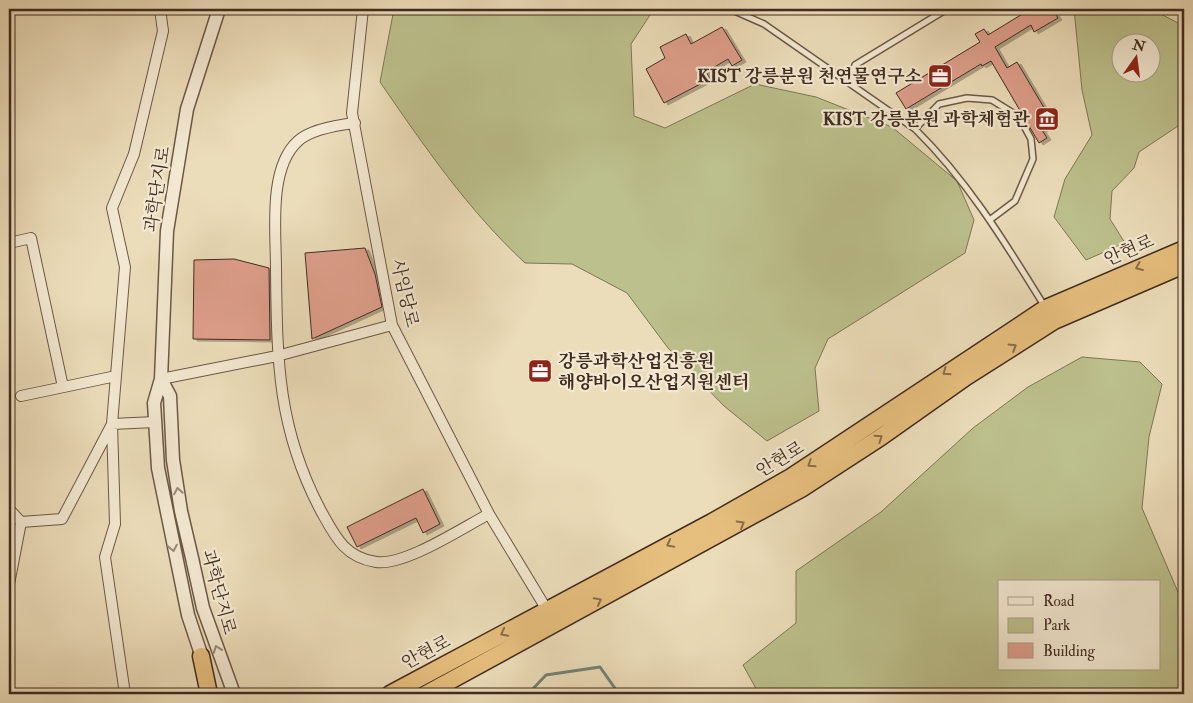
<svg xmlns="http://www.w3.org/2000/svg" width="1193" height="703" viewBox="0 0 1193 703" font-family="'IM FELL Double Pica','Noto Serif KR',serif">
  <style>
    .green { fill: #bcc08c; stroke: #7e7656; fill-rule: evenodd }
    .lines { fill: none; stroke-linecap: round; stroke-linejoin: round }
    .stream { stroke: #758276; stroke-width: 3 }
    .building { fill: #df9f8c; stroke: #402c21; filter: url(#shadow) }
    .service-casing { stroke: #6b5847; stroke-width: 8 }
    .minor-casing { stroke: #6b5847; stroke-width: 12 }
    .tertiary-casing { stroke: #6b5847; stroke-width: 15 }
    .trunk-casing { stroke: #402c21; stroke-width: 19 }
    .service { stroke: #f3e9d2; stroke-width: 5 }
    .minor { stroke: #f3e9d2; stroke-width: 10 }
    .tertiary { stroke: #f3e9d2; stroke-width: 12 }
    .trunk { stroke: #e6be7d; stroke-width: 16 }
    .oneway { stroke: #8b6e4a }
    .oneway2 { stroke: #9a8a7a }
    .labels { text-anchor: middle; stroke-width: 4.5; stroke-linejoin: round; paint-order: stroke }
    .poi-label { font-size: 18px; font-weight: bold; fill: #402c21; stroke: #f3e9d2; text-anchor: end }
    .street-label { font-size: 18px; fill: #402c21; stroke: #f3e9d2 }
  </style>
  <defs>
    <filter id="shadow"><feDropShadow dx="4" dy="2" stdDeviation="0" flood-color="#0004"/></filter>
  </defs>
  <rect width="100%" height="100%" fill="#ecddba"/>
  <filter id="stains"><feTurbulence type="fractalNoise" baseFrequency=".004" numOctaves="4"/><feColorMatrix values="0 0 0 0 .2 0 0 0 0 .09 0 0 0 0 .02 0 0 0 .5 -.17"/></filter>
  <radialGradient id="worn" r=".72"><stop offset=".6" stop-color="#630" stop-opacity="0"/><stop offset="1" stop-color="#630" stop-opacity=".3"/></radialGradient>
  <path class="green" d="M394,9h252l4,6 -19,29 3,72 31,12 90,-44 61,13 76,30 65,54 17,39 -9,33 -137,86 -13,29 4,43 -52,30 -43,-35 -56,-58 -41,-55 -55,-29 -47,-1c-57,-53 -101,-117 -145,-181z
    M1074,9h77l33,17v96l-45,30 -5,16 -22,23 -2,28 15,24 -39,17 -32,-43 11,-38 27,-44 -10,-45zM1120,42h30v30h-30z
    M1082,357l58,5 22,22 -13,53 -7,71 42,98v88h-425l-16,-29 53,-42v-52l85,-59 92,-84 55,-41zM999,582h160v87h-160z"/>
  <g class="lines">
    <path class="stream" d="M528,694l18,-19 54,-8 19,27"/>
  </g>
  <path class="building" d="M1021,9h31l6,9 -24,14 -3,-7 -36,22 12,21 10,-6 36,61 -11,7 5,8 -8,5 -48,-82 -9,5 -1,-2 -75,45 -10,-16 84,-51 -5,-8 9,-5 4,6 36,-22z
    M722,27l20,33 -10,6 -4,-7 -22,13 4,7 -46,24 -18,-34 19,-11 -5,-11 26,-13 5,10z
    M365,248l10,26 7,33 -70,32 -7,-86z
    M234,259l35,9 1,72 -77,-1 1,-79z
    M423,489l17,35 -17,9 -7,-15 -59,29 -10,-20z"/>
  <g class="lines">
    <defs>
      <path id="service" d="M730,9l34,15 151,105c53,52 91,115 130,178
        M854,86l-2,-10 3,-11 92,-56
        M915,129l24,-25 28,-6 25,2 21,13 11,13 7,13 2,20 -18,42 -24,18"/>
      <path id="minor" d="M363,9l-11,104 40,212 97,189 58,96
        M355,123c-17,2 -44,6 -57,18 -30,27 -22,91 -22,127 1,91 1,160 45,243 14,25 23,46 55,51 29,4 86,-34 113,-48
        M9,243l22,-5 32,149
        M161,379l116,-23 115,-31
        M21,396l95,-20
        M9,509l12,13
        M9,584l12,-62 41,-3 50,-95 43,-2
        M125,694l-20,-137 10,-33 -3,-100 13,-157 -13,-59 22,-54 29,-123 -3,-22"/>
      <path id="tertiary" d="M161,379l9,17 3,64 8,51 11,47 11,50 31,86
        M204,663l-16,-48 -30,-147 -4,-65 7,-24 6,-148 20,-122 32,-100"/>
      <path id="trunk" d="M201,656l8,38
        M390,694l322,-172 79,-45 255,-169 138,-59
        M426,694l375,-205 80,-52 85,-60 88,-56 130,-56"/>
    </defs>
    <use href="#service" class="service-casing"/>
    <use href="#minor" class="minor-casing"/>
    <use href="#tertiary" class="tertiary-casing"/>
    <use href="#trunk" class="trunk-casing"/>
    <use href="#service" class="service"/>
    <use href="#minor" class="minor"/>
    <use href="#tertiary" class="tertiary"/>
    <use href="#trunk" class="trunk"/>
  </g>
  <defs><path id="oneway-chevron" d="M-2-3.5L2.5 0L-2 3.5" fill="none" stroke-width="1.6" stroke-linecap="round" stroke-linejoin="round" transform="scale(1.25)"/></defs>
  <g class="oneway">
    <use href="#oneway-chevron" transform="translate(1139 267) rotate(157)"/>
    <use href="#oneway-chevron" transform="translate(1013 347) rotate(-32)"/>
    <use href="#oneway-chevron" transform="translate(946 372) rotate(145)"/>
    <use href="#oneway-chevron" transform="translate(879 438) rotate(-34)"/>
    <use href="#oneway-chevron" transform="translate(811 464) rotate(147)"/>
    <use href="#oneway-chevron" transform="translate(741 524) rotate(-30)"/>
    <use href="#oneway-chevron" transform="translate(670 544) rotate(152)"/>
    <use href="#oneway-chevron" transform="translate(598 601) rotate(-28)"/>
    <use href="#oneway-chevron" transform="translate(504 633) rotate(152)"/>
  </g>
  <g class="oneway2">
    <use href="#oneway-chevron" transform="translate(178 491) rotate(-99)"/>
    <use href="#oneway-chevron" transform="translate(173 548) rotate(79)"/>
    <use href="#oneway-chevron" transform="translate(217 649) rotate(-110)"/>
  </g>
  <defs>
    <symbol id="office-square" viewBox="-11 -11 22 22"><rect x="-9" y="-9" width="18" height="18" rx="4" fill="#8f2418" stroke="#f3e9d2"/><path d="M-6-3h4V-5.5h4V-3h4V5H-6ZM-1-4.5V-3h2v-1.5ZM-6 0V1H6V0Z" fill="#fff"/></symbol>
    <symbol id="museum-square" viewBox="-11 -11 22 22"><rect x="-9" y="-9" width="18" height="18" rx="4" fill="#8f2418" stroke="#f3e9d2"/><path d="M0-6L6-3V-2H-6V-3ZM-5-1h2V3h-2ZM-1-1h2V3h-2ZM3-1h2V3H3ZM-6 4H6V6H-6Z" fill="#fff"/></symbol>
  </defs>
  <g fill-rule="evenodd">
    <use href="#office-square" x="926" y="62" width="28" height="28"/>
    <use href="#museum-square" x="1033" y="105" width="28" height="28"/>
    <use href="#office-square" x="526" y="357" width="28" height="28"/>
  </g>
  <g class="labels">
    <g class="poi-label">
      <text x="922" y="82">KIST 강릉분원 천연물연구소</text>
      <text x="1030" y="125">KIST 강릉분원 과학체험관</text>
      <text x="558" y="367" text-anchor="start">강릉과학산업진흥원<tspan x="558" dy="21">해양바이오산업지원센터</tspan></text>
    </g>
    <g class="street-label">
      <text transform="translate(157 189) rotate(-81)" y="6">과학단지로</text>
      <text transform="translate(1129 250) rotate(-23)" y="6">안현로</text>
      <text transform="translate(405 293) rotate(77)" y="6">사임당로</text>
      <text transform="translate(780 459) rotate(-31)" y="6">안현로</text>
      <text transform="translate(219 592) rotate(75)" y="6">과학단지로</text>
      <text transform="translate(426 652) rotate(-28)" y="6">안현로</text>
    </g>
  </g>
  <rect width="1193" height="703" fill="none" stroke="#ecddba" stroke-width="30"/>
  <rect x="10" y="10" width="1173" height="683" fill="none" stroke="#402c21" stroke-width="2.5"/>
  <rect x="15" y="15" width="1163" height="673" fill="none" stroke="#402c21"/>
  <rect x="998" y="580" width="162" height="90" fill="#f3e9d2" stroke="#ab9d8b"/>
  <rect x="1008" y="597" width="25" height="8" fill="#f3e9d2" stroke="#ab9d8b"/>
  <text x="1043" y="606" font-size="15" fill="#402c21">Road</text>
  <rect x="1008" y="618" width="25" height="15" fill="#bcc08c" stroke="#ab9d8b"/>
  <text x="1043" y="630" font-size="15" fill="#402c21">Park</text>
  <rect x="1008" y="643" width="25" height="15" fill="#df9f8c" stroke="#ab9d8b"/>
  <text x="1043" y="656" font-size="15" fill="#402c21">Building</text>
  <g transform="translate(1136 58) rotate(14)"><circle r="24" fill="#f3e9d2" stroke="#ab9d8b"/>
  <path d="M0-4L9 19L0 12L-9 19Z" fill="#8f2418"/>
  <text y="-8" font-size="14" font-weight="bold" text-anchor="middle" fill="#402c21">N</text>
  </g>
  <rect width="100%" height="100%" filter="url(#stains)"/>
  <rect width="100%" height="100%" fill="url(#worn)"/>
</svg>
